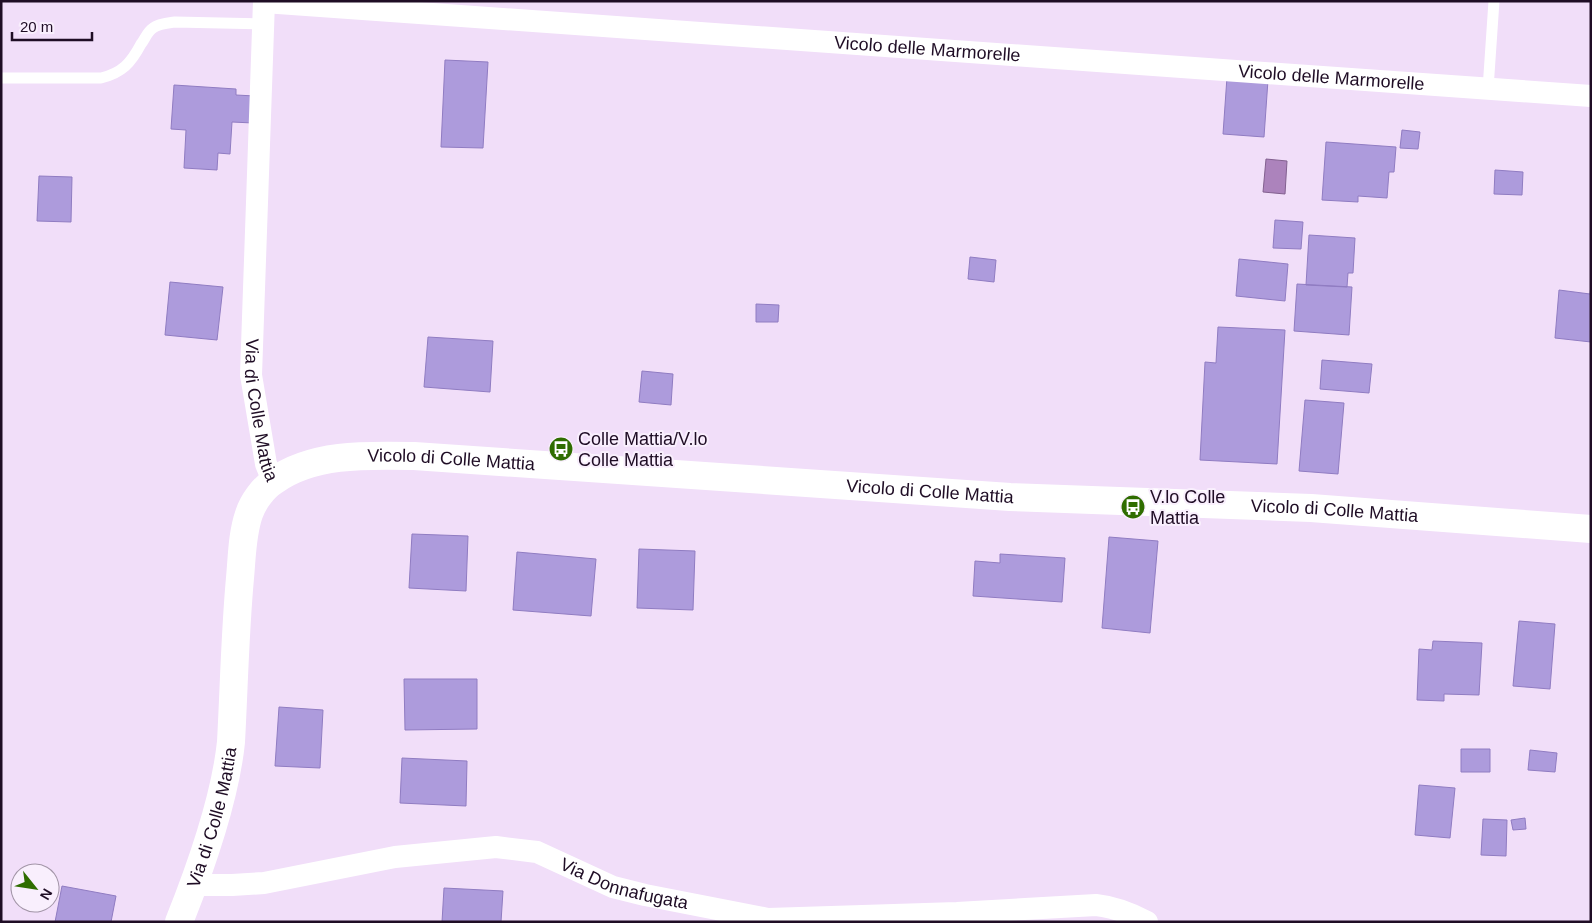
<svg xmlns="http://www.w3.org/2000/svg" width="1592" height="923" viewBox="0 0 1592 923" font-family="Arial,sans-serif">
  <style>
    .water { fill: #ac83bc; stroke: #82608f }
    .building { fill: #ad9bdc; stroke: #907cc2 }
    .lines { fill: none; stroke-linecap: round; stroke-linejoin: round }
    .service { stroke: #fff; stroke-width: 11 }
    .minor { stroke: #fff; stroke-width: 22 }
    .tertiary { stroke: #fff; stroke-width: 28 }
    .labels { text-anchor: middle; stroke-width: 4; stroke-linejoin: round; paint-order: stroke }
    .street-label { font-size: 18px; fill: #1f0d25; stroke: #f9effd }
    .poi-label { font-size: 18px; fill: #1f0d25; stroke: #f9effd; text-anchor: start }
  </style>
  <rect width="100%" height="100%" fill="#f1def9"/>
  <path class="water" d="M1266,159l21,2 -2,33 -22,-2z"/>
  <path class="building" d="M445,60l43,2 -5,86 -42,-1z
    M1227,77l41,3 -4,57 -41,-3z
    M174,85l62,4v6l19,1 -2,27 -21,-1 -2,32 -12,-1 -1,17 -33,-2 2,-38 -15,-1z
    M1402,130l18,2 -2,17 -18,-1z
    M1326,142l70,5 -2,25h-5l-2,26 -29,-2v6l-36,-2z
    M1495,170l28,2 -1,23 -28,-1z
    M39,176l33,1 -1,45 -34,-1z
    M1275,220l28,2 -2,27 -28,-1z
    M1309,235l46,3 -2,35h-5l-1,14 -41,-2z
    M970,257l26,3 -2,22 -26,-3z
    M1239,259l49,5 -3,37 -49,-5z
    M170,282l53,5 -6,53 -52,-5z
    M1297,284l55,3 -3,48 -55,-4z
    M1591,285v57l-36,-4 4,-48 31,4z
    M756,304l23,1 -1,17h-22z
    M1218,327l67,3 -8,134 -77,-4 5,-98 11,1z
    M428,337l65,4 -3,51 -66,-5z
    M1322,360l50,4 -3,29 -49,-4z
    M642,371l31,3 -2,31 -32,-3z
    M1305,400l39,3 -6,71 -39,-3z
    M412,534l56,2 -2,55 -57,-3z
    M1109,537l49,4 -8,92 -48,-5z
    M639,549l56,2 -2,59 -56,-2z
    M517,552l79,7 -5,57 -78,-6z
    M1000,554l65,4 -3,44 -89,-6 2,-35 25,2z
    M1519,621l36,3 -5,65 -37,-3z
    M1433,641l49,2 -3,52 -35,-1v7l-27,-1 2,-51 13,1z
    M404,679h73v50l-72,1z
    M279,707l44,3 -3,58 -45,-2z
    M1461,749h29v23h-29z
    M1530,750l27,3 -2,19 -27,-2z
    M402,758l65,3 -1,45 -66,-3z
    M1419,785l36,3 -5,50 -35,-3z
    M1525,818l1,11 -13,1 -2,-10z
    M1483,819l24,1 -1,36 -25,-1z
    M62,886l54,10 -5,26h-56z
    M444,888l59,3 -2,31h-59z"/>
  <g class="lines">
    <path class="service" d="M1,78h100c21,-5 30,-15 40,-34 4,-5 6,-12 12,-16 5,-4 15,-5 22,-6l88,2
      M1488,89l6,-88"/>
    <g class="minor">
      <path id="s1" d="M264,1l-13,374 15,89 7,17"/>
      <path id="s2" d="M264,2l1327,94"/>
      <path id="s3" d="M193,885h39l32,-2 131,-26 101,-10 41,5 76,35 32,8 123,24 189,-6 139,-8c19,2 34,8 51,17"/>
    </g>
    <path class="tertiary" id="s4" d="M179,922c22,-55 46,-122 52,-180 3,-55 4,-110 9,-164 2,-21 2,-44 9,-64 4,-12 14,-26 25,-33 38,-28 94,-26 140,-25l596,41 301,11 280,21"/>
  </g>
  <defs>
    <symbol id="bus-disc" viewBox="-11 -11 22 22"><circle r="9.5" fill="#2f6d00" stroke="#f9effd"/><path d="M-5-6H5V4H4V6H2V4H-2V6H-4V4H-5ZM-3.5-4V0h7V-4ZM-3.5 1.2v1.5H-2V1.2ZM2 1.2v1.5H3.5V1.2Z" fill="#fff"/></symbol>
  </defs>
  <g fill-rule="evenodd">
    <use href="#bus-disc" x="547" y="435" width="28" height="28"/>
    <use href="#bus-disc" x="1119" y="493" width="28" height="28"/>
  </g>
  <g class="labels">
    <g class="street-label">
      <text dy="6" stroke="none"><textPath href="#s2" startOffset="665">Vicolo delle Marmorelle</textPath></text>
      <text dy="6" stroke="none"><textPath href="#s2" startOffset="1070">Vicolo delle Marmorelle</textPath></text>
      <text dy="6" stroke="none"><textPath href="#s1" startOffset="410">Via di Colle Mattia</textPath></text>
      <text dy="6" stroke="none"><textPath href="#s4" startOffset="641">Vicolo di Colle Mattia</textPath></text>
      <text dy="6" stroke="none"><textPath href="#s4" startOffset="1121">Vicolo di Colle Mattia</textPath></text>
      <text dy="6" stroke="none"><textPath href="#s4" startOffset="1526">Vicolo di Colle Mattia</textPath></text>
      <text dy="6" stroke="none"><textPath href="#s4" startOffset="110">Via di Colle Mattia</textPath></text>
      <text dy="6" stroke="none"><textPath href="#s3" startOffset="441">Via Donnafugata</textPath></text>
    </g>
    <g class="poi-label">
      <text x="578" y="445">Colle Mattia/V.lo<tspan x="578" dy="21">Colle Mattia</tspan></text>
      <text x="1150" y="503">V.lo Colle<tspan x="1150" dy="21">Mattia</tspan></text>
    </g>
  </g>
  <rect width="1592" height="923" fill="none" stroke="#1f0d25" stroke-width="5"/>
  <g transform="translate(35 888) rotate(120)"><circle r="24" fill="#f9effd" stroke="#a295a7"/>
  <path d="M0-4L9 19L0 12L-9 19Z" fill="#2f6d00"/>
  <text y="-8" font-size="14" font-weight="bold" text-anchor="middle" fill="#1f0d25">N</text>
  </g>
  <path d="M12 32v8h80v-8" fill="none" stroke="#1f0d25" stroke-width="2.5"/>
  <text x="20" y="32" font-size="15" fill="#1f0d25" stroke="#f9effd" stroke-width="4" paint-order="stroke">20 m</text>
</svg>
